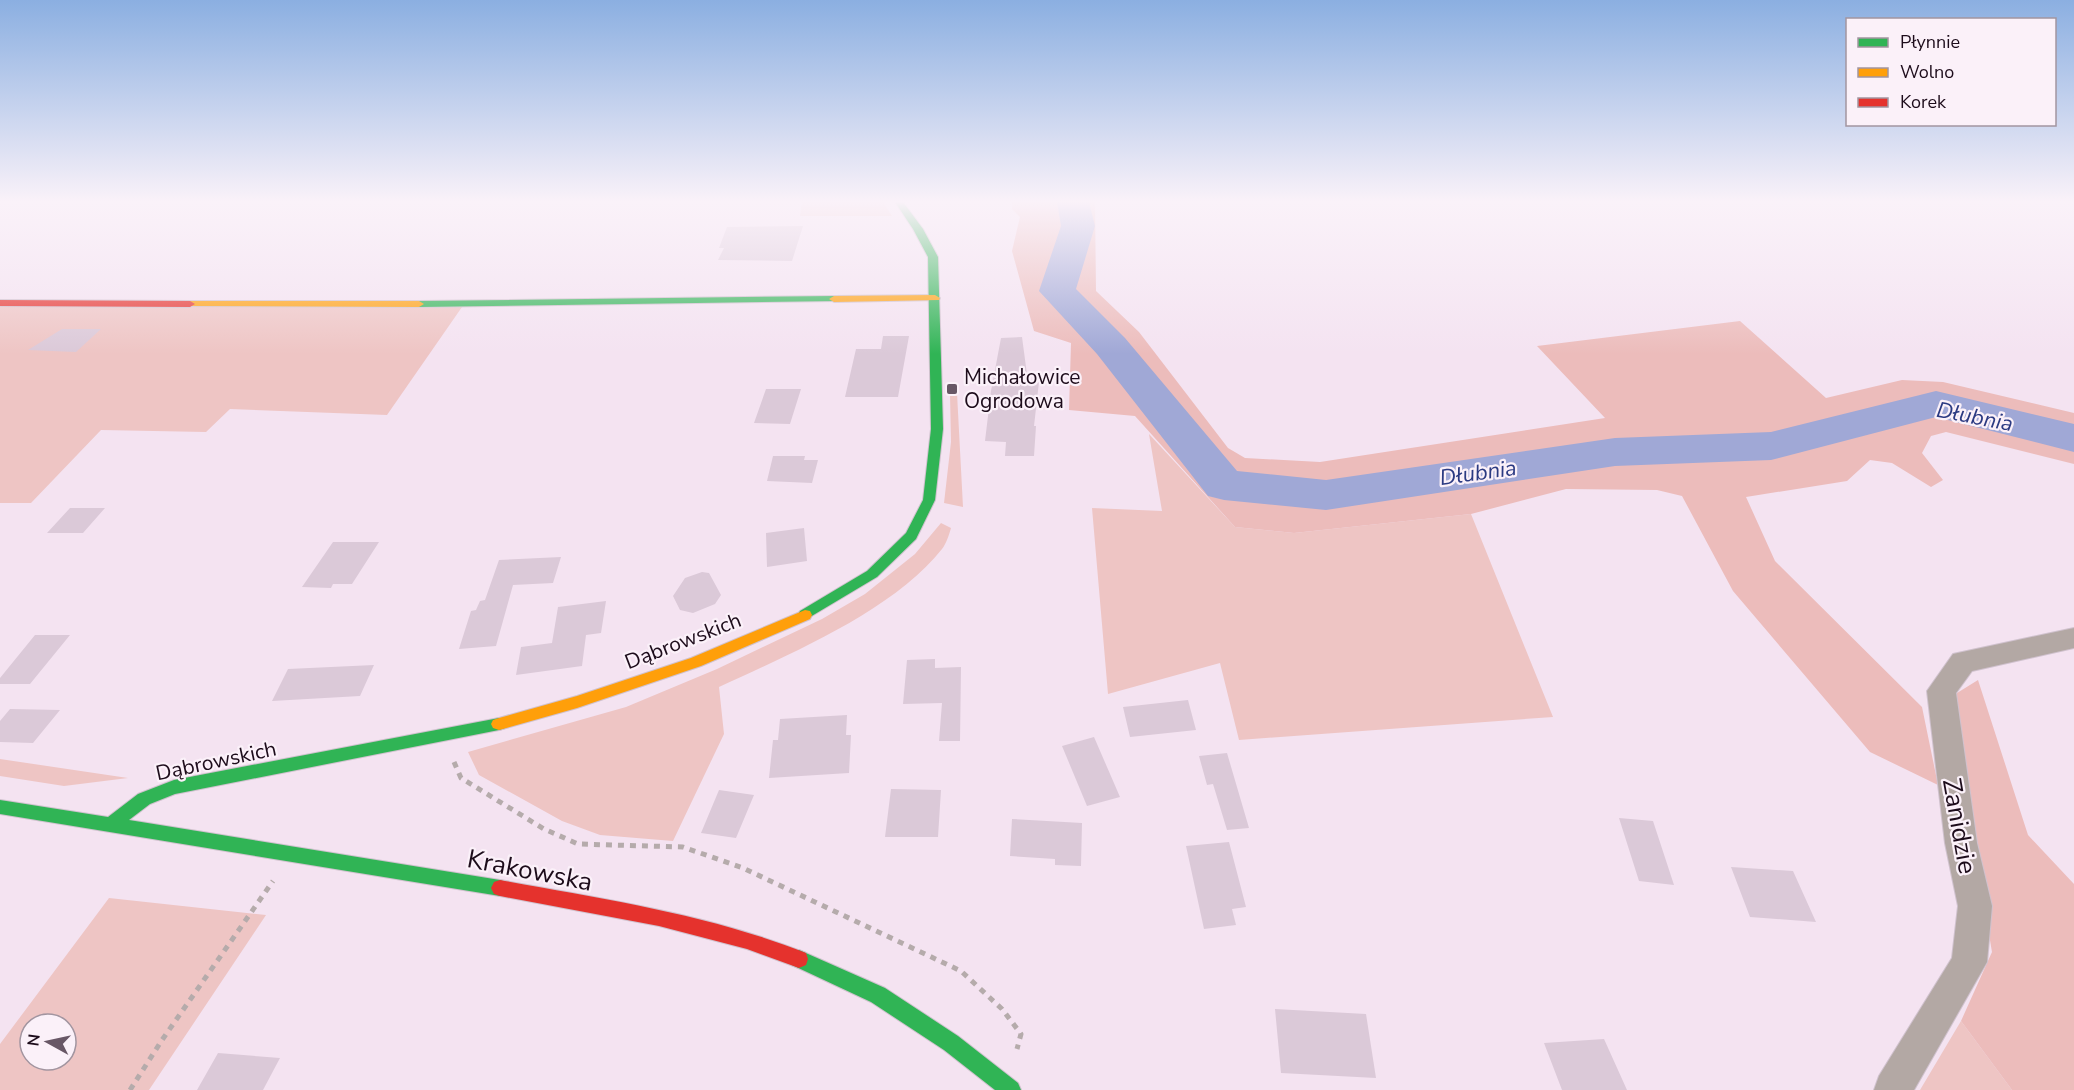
<svg xmlns="http://www.w3.org/2000/svg" width="2074" height="1090" viewBox="0 0 2074 1090" font-family="'Nunito Sans',sans-serif">
  <style>
    .green { fill: #eec5c4; fill-rule: evenodd }
    .forest { fill: #ecbcbb }
    .lines { fill: none; stroke-linecap: round; stroke-linejoin: round }
    .river { fill: #a0a8d6; fill-rule: evenodd }
    .building { fill: #dbc9d8 }
    .street-casing { stroke: #d0c2ce; stroke-width: 2 }
    .fast-casing { stroke: #d0c2ce; stroke-width: 2 }
    .slow-casing { stroke: #d0c2ce; stroke-width: 2 }
    .jam-casing { stroke: #d0c2ce; stroke-width: 2 }
    .path { stroke: #b5abab; stroke-width: 5; stroke-dasharray: 6 6; stroke-linecap: butt }
    .street { fill: #b3a8a4; fill-rule: evenodd }
    .fast { fill: #30b455; fill-rule: evenodd }
    .slow { fill: #ff9f0a; fill-rule: evenodd }
    .jam { fill: #e5322d; fill-rule: evenodd }
    .poi-dot { fill: #685766; stroke: #fbf1f9; stroke-width: 2 }
    .labels { text-anchor: middle; stroke-width: 4.5; stroke-linejoin: round; paint-order: stroke }
    .poi-label { font-size: 21px; fill: #1d0c1b; stroke: #fbf1f9; text-anchor: start }
    .street-label { font-size: 21px; fill: #1d0c1b; stroke: #fbf1f9 }
    .water-label { font-size: 22px; font-style: italic; fill: #2b3a82; stroke: #fbf1f9 }
    .near-street-label { font-size: 26px; fill: #1d0c1b; stroke: #fbf1f9 }
  </style>
  <rect width="100%" height="100%" fill="#f4e3f1"/>
  <path class="green" d="M802,202h81l9,14h-92z
    M0,306l462,1 -75,108 -157,-6 -24,23 -105,-2 -70,73h-31z
    M957,393l6,114 -19,-4 7,-61 -1,-48z
    M1149,434l86,93 59,6 177,-19 82,203 -314,23 -19,-77 -112,31 -16,-186 70,3z
    M941,523l10,5c-2,7 -5,16 -9,21 -49,62 -152,105 -223,138l5,47 -51,107 -73,-6 -38,-14 -83,-46 -11,-23 158,-45 91,-38 105,-50 43,-25 50,-40z
    M0,759l128,19 -64,8 -64,-10z
    M109,898l157,17 -117,175h-149v-46zM30,1024h36v36h-36z
    M1961,1021l51,69h-92z"/>
  <path class="forest" d="M1012,202h83l1,89 43,41 89,116 17,10 75,4 285,-44 -68,-72 203,-25 86,77 76,-18 41,2 131,31v51l-128,-32 -15,4 -9,17 21,27 -12,7 -39,-24 -22,-3 -23,21 -101,16 29,64 147,146 16,78 -68,-33 -137,-161 -51,-95 -25,-6 -91,-1 -95,25 -177,19 -59,-6 -100,-111 -66,-6 2,-67 -37,-12 -22,-80 8,-34 -8,-8z
    M1978,680l50,155 46,49v206h-62l-51,-69 31,-69 -43,-254z"/>
  <g class="lines">
    <path class="river" d="M1057,202h32l6,24 -19,63 49,49 112,133 89,9 289,-42 156,-6 165,-41 138,33v28l-138,-35 -165,43 -156,6 -289,44 -102,-10 -16,-4 -111,-142 -58,-63 22,-65z"/>
  </g>
  <path class="building" d="M803,226l-11,35 -74,-1 6,-12h-5l8,-21z
    M62,329h39l-25,23 -48,-2z
    M883,336h26l-11,61h-53l11,-48h25z
    M1022,337l6,45h11l-5,44h2l-2,30h-29l1,-14 -21,-1 6,-50 10,-53z
    M766,389h35l-11,35 -36,-1z
    M773,456h32l-1,4h14l-6,23 -45,-2z
    M70,508h35l-22,25h-36z
    M804,528l3,33 -40,6 -1,-34z
    M333,542h46l-27,42h-19l-2,4 -29,-1z
    M561,557l-8,26 -40,2 -17,61 -37,3 12,-38 5,-1 4,-9 5,-1 14,-40z
    M702,572l7,1 12,22 -6,9 -22,9 -13,-3 -7,-14 12,-18z
    M606,601l-5,32 -15,2 -4,31 -66,9 5,-28 31,-4 6,-36z
    M35,635h35l-40,49h-30v-6z
    M935,659v9l26,-1 -1,74h-21l3,-38 -39,1 4,-44z
    M374,665l-14,31 -88,5 16,-32z
    M1188,700l8,30 -66,7 -7,-30z
    M10,709l50,1 -27,33 -33,-1v-21z
    M847,715l-1,20h5l-2,38 -80,5 4,-38h5l2,-21z
    M1094,737l26,60 -33,9 -25,-60z
    M1227,753l22,75 -22,2 -14,-46 -6,1 -8,-29z
    M891,789l50,1 -3,47h-53z
    M719,790l35,5 -18,43 -35,-5z
    M1619,818l34,3 21,64 -35,-4z
    M1012,819l70,4 -1,43 -26,-1v-6l-45,-3z
    M1229,842l17,65 -14,2 4,16 -32,4 -18,-83z
    M1731,867l62,4 23,51 -66,-5z
    M1275,1009l91,5 10,64 -95,-5z
    M1604,1039l23,51h-65l-18,-47z
    M218,1053l62,5 -17,32h-66z"/>
  <g class="lines">
    <defs>
      <path id="street" d="M2074,628v20l-102,23 -16,22 21,150 15,63 -5,56 -73,128h-40l5,-14 73,-118 6,-52 -13,-63 -18,-152 26,-37z"/>
      <path id="fast" d="M895,202h8l20,27 15,28 5,172 -8,71 -19,39 -39,38 -72,43 -5,-1 -2,-4 2,-4 67,-40 39,-38 17,-33 8,-71 -3,-172 -15,-28z
        M834,296l4,1v4l-419,6 -5,-3 5,-3z
        M499,718l6,2 2,4 -2,4 -6,2 -324,64 -25,10 -21,16 371,60 6,2 3,6 -3,6 -6,2 -500,-82v-14l108,17 30,-23 36,-14z
        M799,950l86,38 73,48 60,47 3,7h-26l-51,-40 -73,-48 -79,-37 -2,-6 2,-6z"/>
      <path id="slow" d="M935,295l5,3 -1,2 -105,2 -5,-3 5,-3z
        M190,301h229l5,3 -5,3 -233,-1 -1,-2z
        M805,610l5,1 2,4 -2,4 -109,47 -124,42 -78,22 -6,-2 -2,-4 2,-4 6,-2 78,-22 114,-38z"/>
      <path id="jam" d="M0,300l190,1 5,3 -5,3 -190,-1z
        M500,880c103,19 208,34 306,73l2,6 -2,6 -7,3 -52,-19 -88,-23 -159,-30 -6,-2 -3,-6 3,-6z"/>
    </defs>
    <use href="#street" class="street-casing"/>
    <use href="#fast" class="fast-casing"/>
    <use href="#slow" class="slow-casing"/>
    <use href="#jam" class="jam-casing"/>
    <path class="path" d="M454,762l7,16 83,51 34,15 105,3 60,21 218,103 41,38 19,25 -4,15
      M130,1090l32,-50 111,-159"/>
    <use href="#street" class="street"/>
    <use href="#fast" class="fast"/>
    <use href="#slow" class="slow"/>
    <use href="#jam" class="jam"/>
  </g>
  <linearGradient id="sky" x2="0" y2="1"><stop stop-color="#8bafe1"/><stop offset="0.57" stop-color="#faf2f9"/><stop offset="1" stop-color="#faf2f9" stop-opacity="0"/></linearGradient>
  <rect width="2074" height="354" fill="url(#sky)"/>
  <rect class="poi-dot" x="946" y="383" width="12" height="12" rx="3"/>
  <g class="labels">
    <g class="poi-label">
      <text x="964" y="384">Michałowice<tspan x="964" dy="24">Ogrodowa</tspan></text>
    </g>
    <g class="street-label">
      <text transform="translate(683 641) rotate(-21)" y="7">Dąbrowskich</text>
      <text transform="translate(216 761) rotate(-12)" y="7">Dąbrowskich</text>
    </g>
    <g class="water-label">
      <text transform="translate(1975 416) rotate(11)" y="8">Dłubnia</text>
      <text transform="translate(1478 472) rotate(-8)" y="8">Dłubnia</text>
    </g>
    <g class="near-street-label">
      <text transform="translate(1960 826) rotate(80)" y="9">Zanidzie</text>
      <text transform="translate(530 870) rotate(11)" y="9">Krakowska</text>
    </g>
  </g>
  <rect x="1846" y="18" width="210" height="108" fill="#fbf1f9" stroke="#a295a0" stroke-width="1.5"/>
  <rect x="1858" y="38" width="30" height="9" fill="#30b455" stroke="#a295a0" stroke-width="1.5"/>
  <text x="1900" y="48" font-size="18" fill="#1d0c1b">Płynnie</text>
  <rect x="1858" y="68" width="30" height="9" fill="#ff9f0a" stroke="#a295a0" stroke-width="1.5"/>
  <text x="1900" y="78" font-size="18" fill="#1d0c1b">Wolno</text>
  <rect x="1858" y="98" width="30" height="9" fill="#e5322d" stroke="#a295a0" stroke-width="1.5"/>
  <text x="1900" y="108" font-size="18" fill="#1d0c1b">Korek</text>
  <g transform="translate(48 1042) rotate(278)"><circle r="28" fill="#fbf1f9" stroke="#a295a0" stroke-width="1.5"/>
  <path d="M0-4.5L10 22L0 15L-10 22Z" fill="#685766"/>
  <text y="-9" font-size="16" font-weight="bold" text-anchor="middle" fill="#1d0c1b">N</text>
  </g>
</svg>
